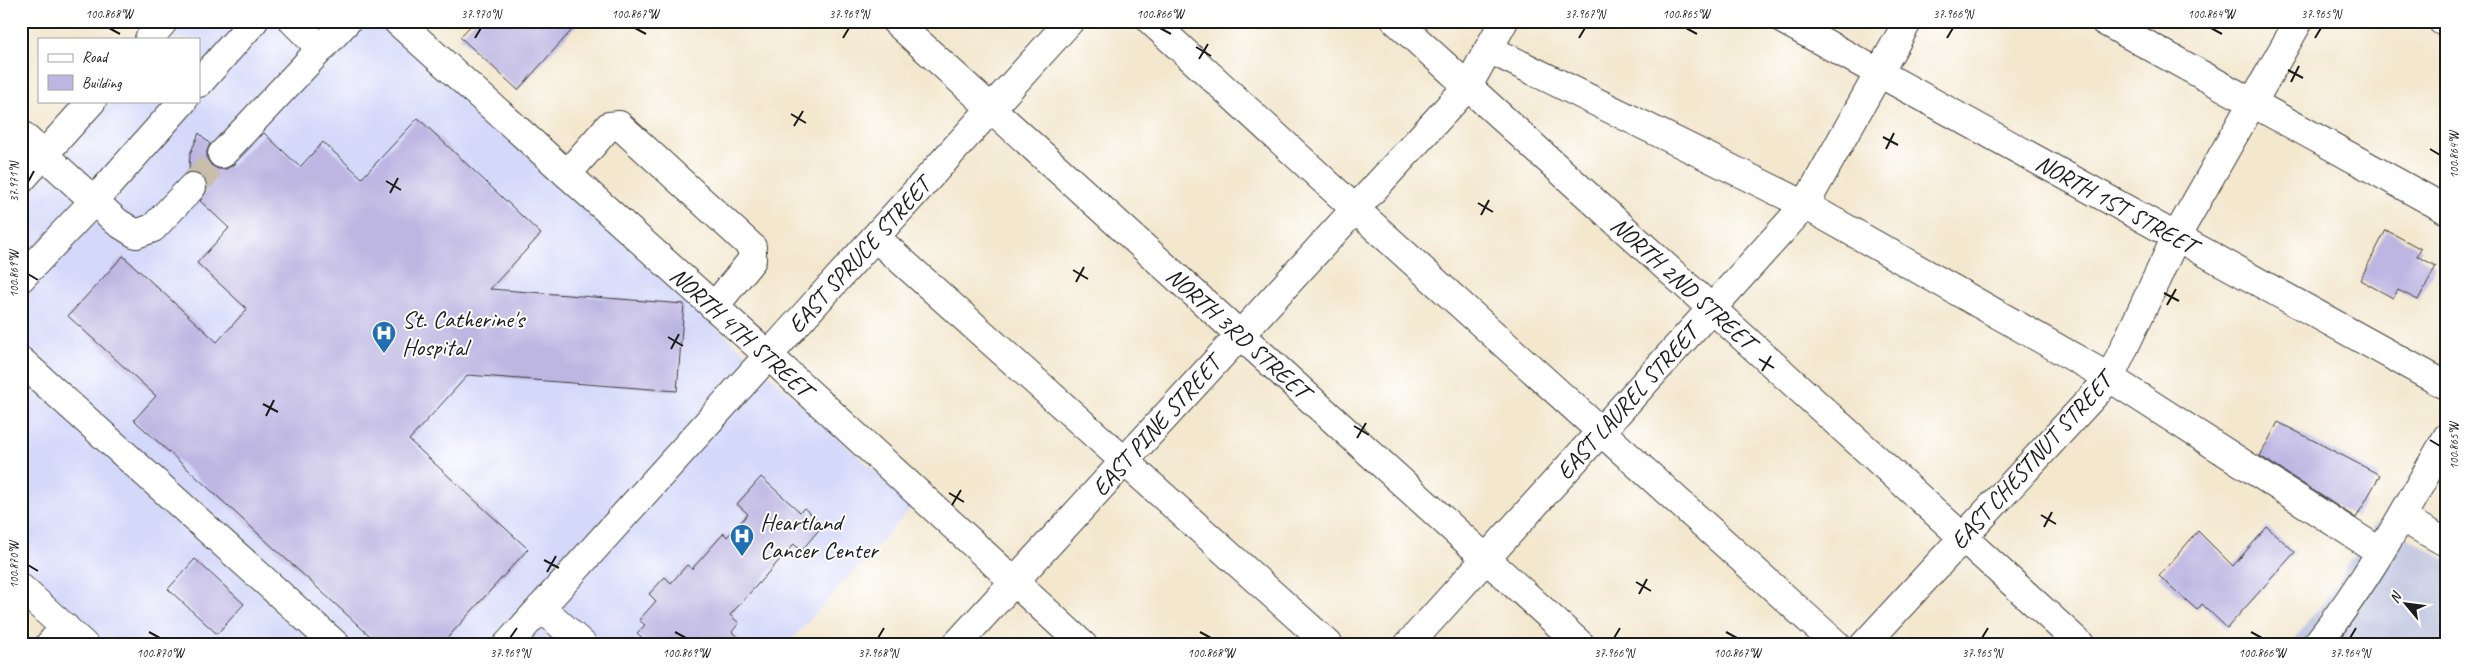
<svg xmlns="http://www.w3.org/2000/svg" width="2468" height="666" viewBox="0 0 2468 666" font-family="Caveat,sans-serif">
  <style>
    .built { fill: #d4d8f9 }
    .industrial { fill: #bdc3de }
    .building { fill: #bdb6e2 }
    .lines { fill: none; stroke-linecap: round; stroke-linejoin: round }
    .minor-tunnel { stroke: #c8beaa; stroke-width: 28; stroke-dasharray: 28 14; stroke-linecap: butt }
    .minor-casing { stroke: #3c3a37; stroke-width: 30 }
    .major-casing { stroke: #3c3a37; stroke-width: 30 }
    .minor { stroke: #fff; stroke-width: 28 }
    .major { stroke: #fff; stroke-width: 28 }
    .ticks { fill: none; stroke: #1c1c1c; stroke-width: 2 }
    .labels { text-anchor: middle; stroke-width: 4; stroke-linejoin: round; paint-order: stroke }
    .street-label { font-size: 24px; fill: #1c1c1c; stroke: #fff }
    .poi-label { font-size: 24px; fill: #1c1c1c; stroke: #fff; text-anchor: start }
    .neatline { fill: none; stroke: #1c1c1c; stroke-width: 2 }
    .ticks-label { font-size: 12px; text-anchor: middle; fill: #1c1c1c }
  </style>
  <rect width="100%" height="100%" fill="#fff"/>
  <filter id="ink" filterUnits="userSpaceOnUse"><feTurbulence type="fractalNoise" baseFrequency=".02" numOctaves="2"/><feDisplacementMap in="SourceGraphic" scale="10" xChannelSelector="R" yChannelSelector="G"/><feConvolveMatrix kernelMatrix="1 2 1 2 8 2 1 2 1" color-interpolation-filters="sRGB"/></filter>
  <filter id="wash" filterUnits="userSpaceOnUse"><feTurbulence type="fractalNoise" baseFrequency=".0096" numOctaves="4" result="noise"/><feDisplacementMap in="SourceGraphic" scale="20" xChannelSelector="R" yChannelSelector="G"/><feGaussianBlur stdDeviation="1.12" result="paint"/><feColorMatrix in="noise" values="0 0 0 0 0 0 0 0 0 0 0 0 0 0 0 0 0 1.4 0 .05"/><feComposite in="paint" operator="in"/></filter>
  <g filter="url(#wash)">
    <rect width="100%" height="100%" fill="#f3e7ce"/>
    <path class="built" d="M186,21h195l532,485 -126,139h-716l14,-17 -64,-58v-368l92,-101h86v-62h-29z"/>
    <path class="industrial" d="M2376,521l71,39v85h-157l41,-53z"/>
    <g id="blocks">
      <path class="building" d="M475,21h105l-62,69 -58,-53z
        M418,118l123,116 -51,55 194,15 -7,87 -209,-16 -59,65 119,109 -87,96h-61l-246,-225 22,-24 -88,-80 55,-60 94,86 30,-33 -50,-46 32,-35 -29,-27 7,-11v-7l-4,-7 -7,-4h-7l1,-18 9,-21 11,11 -3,7v8l4,6 7,4h8l7,-4 31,-32 36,34 23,-25 39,36z
        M2386,230l35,19 -4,7 19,10 -18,34 -20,-10 -5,8 -33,-18z
        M2278,422l102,53 -24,43 -96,-62z
        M761,477l39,35 4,-4 19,17 -22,26 -7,-7 -64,71 9,8 -7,9 14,13h-96l-13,-12 8,-8 -6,-5 17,-19 -7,-7 16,-17 6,6 16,-18 5,4 32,-36 3,4 21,-23 -11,-10z
        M2267,527l28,25 -68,76 -25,-24 -5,6 -38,-34 39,-45 35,35z
        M195,559l49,45 -27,30 -49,-45z"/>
    </g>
  </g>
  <g filter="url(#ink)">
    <use href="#blocks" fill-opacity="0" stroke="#3c3a37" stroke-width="1"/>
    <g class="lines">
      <path class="minor-tunnel" d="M192,187l30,-33"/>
      <defs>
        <path id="minor" d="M293,21l28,28
          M895,21l686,624
          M1151,21l204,188 482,436
          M1396,21l685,624
          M1785,21l662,365
          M2104,21l343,189
          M2442,21l5,3
          M1489,49l316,156 305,173 269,173
          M199,83l55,-62
          M21,134l96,88 19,12 17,-6 39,-41
          M222,154l125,-133
          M567,174l42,-48 10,-1 133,122v13l-38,47
          M875,237l454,408
          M21,278l73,-77 89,-100
          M21,361l315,284
          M2402,518l45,25
          M21,588l63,57
          M541,607l42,38
          M49,645l16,-18
          M507,645l563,-624
          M956,645l512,-559 36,-65
          M1408,645l397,-440 103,-184
          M1864,645l246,-267 66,-141 123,-216"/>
        <path id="major" d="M397,21l371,334 315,290
          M149,39l15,-18
          M21,180l71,-79
          M2316,645c51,-64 91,-137 131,-208"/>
      </defs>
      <use href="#minor" class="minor-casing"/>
      <use href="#major" class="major-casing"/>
      <use href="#minor" class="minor"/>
      <use href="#major" class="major"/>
    </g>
  </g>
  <path class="ticks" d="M109,28l11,6M635,28l11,6M1160,28l11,6M1686,28l11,6M2211,28l11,6M475,38l6,-10M843,38l6,-10M1579,38l6,-10M1947,38l6,-10M2315,38l6,-10M1196,47l15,9M1199,59l9,-15M2288,70l15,8M2291,82l8,-16M791,114l15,9M794,126l9,-15M1883,137l15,8M1886,149l8,-16M2430,149l10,6M386,181l15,9M28,182l6,-11M390,193l8,-15M1478,203l15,9M1481,215l8,-15M1073,270l15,9M28,274l10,6M1076,282l8,-15M2164,293l15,8M2167,305l9,-16M668,337l15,9M671,349l8,-15M1759,359l15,9M1762,371l9,-15M263,404l15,8M266,416l8,-16M1354,426l15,9M1357,438l9,-15M2430,440l10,6M949,493l15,9M952,505l9,-15M2041,515l15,9M2044,527l8,-15M544,560l15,8M28,565l10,6M547,572l9,-16M1636,582l15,9M1639,594l8,-15M149,632l11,6M675,632l11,6M1200,632l11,6M1726,632l11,6M2251,632l11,6M510,638l7,-10M878,638l6,-10M1614,638l6,-10M1982,638l6,-10M2350,638l6,-10"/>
  <defs>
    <symbol id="hospital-pin" viewBox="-11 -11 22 30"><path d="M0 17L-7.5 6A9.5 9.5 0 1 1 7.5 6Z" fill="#1f6fb2" stroke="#fff"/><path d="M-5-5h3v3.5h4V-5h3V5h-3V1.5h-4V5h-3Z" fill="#fff"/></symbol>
  </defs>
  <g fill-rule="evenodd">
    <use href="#hospital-pin" x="370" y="319" width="28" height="38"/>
    <use href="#hospital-pin" x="728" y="522" width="28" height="38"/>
  </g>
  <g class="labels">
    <g class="street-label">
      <text transform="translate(2116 204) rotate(29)" y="8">NORTH 1ST STREET</text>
      <text transform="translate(859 255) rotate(-48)" y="8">EAST SPRUCE STREET</text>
      <text transform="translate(1683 283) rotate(42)" y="8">NORTH 2ND STREET</text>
      <text transform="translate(741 332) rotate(42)" y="8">NORTH 4TH STREET</text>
      <text transform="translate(1238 333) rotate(42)" y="8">NORTH 3RD STREET</text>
      <text transform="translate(1627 402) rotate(-48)" y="8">EAST LAUREL STREET</text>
      <text transform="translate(1156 426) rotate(-48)" y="8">EAST PINE STREET</text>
      <text transform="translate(2031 461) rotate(-48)" y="8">EAST CHESTNUT STREET</text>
    </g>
    <g class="poi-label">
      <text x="402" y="327">St. Catherine's<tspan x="402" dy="28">Hospital</tspan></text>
      <text x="760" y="530">Heartland<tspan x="760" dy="28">Cancer Center</tspan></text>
    </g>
  </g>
  <rect width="2468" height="666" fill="none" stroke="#fff" stroke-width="55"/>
  <rect x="38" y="38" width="162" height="65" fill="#ffffff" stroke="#a4a4a4"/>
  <rect x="48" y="54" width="25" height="8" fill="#ffffff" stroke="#a4a4a4"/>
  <text x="82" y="62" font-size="15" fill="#1c1c1c">Road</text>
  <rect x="48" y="75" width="25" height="15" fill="#bdb6e2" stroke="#a4a4a4"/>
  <text x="82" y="88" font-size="15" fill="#1c1c1c">Building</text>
  <g transform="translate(2406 604) rotate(299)" stroke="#ffffff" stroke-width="4" paint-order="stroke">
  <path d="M0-4L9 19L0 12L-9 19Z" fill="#1c1c1c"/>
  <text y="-8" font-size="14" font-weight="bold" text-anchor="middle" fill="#1c1c1c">N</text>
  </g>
  <rect x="28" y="28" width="2412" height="610" class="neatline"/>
  <g class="ticks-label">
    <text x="109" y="18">100.868°W</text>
    <text x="481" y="18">37.970°N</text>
    <text x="635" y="18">100.867°W</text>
    <text x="849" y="18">37.969°N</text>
    <text x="1160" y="18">100.866°W</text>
    <text x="1585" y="18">37.967°N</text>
    <text x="1686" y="18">100.865°W</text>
    <text x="1953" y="18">37.966°N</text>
    <text x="2211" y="18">100.864°W</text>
    <text x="2321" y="18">37.965°N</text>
    <text transform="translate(2454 155) rotate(-90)" y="4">100.864°W</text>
    <text transform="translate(14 182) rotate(-90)" y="4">37.971°N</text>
    <text transform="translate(14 274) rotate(-90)" y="4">100.869°W</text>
    <text transform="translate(2454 446) rotate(-90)" y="4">100.865°W</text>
    <text transform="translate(14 565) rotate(-90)" y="4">100.870°W</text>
    <text x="160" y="657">100.870°W</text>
    <text x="510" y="657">37.969°N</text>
    <text x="686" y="657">100.869°W</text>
    <text x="878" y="657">37.968°N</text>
    <text x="1211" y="657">100.868°W</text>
    <text x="1614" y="657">37.966°N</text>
    <text x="1737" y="657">100.867°W</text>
    <text x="1982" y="657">37.965°N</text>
    <text x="2262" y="657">100.866°W</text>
    <text x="2350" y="657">37.964°N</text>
  </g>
</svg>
